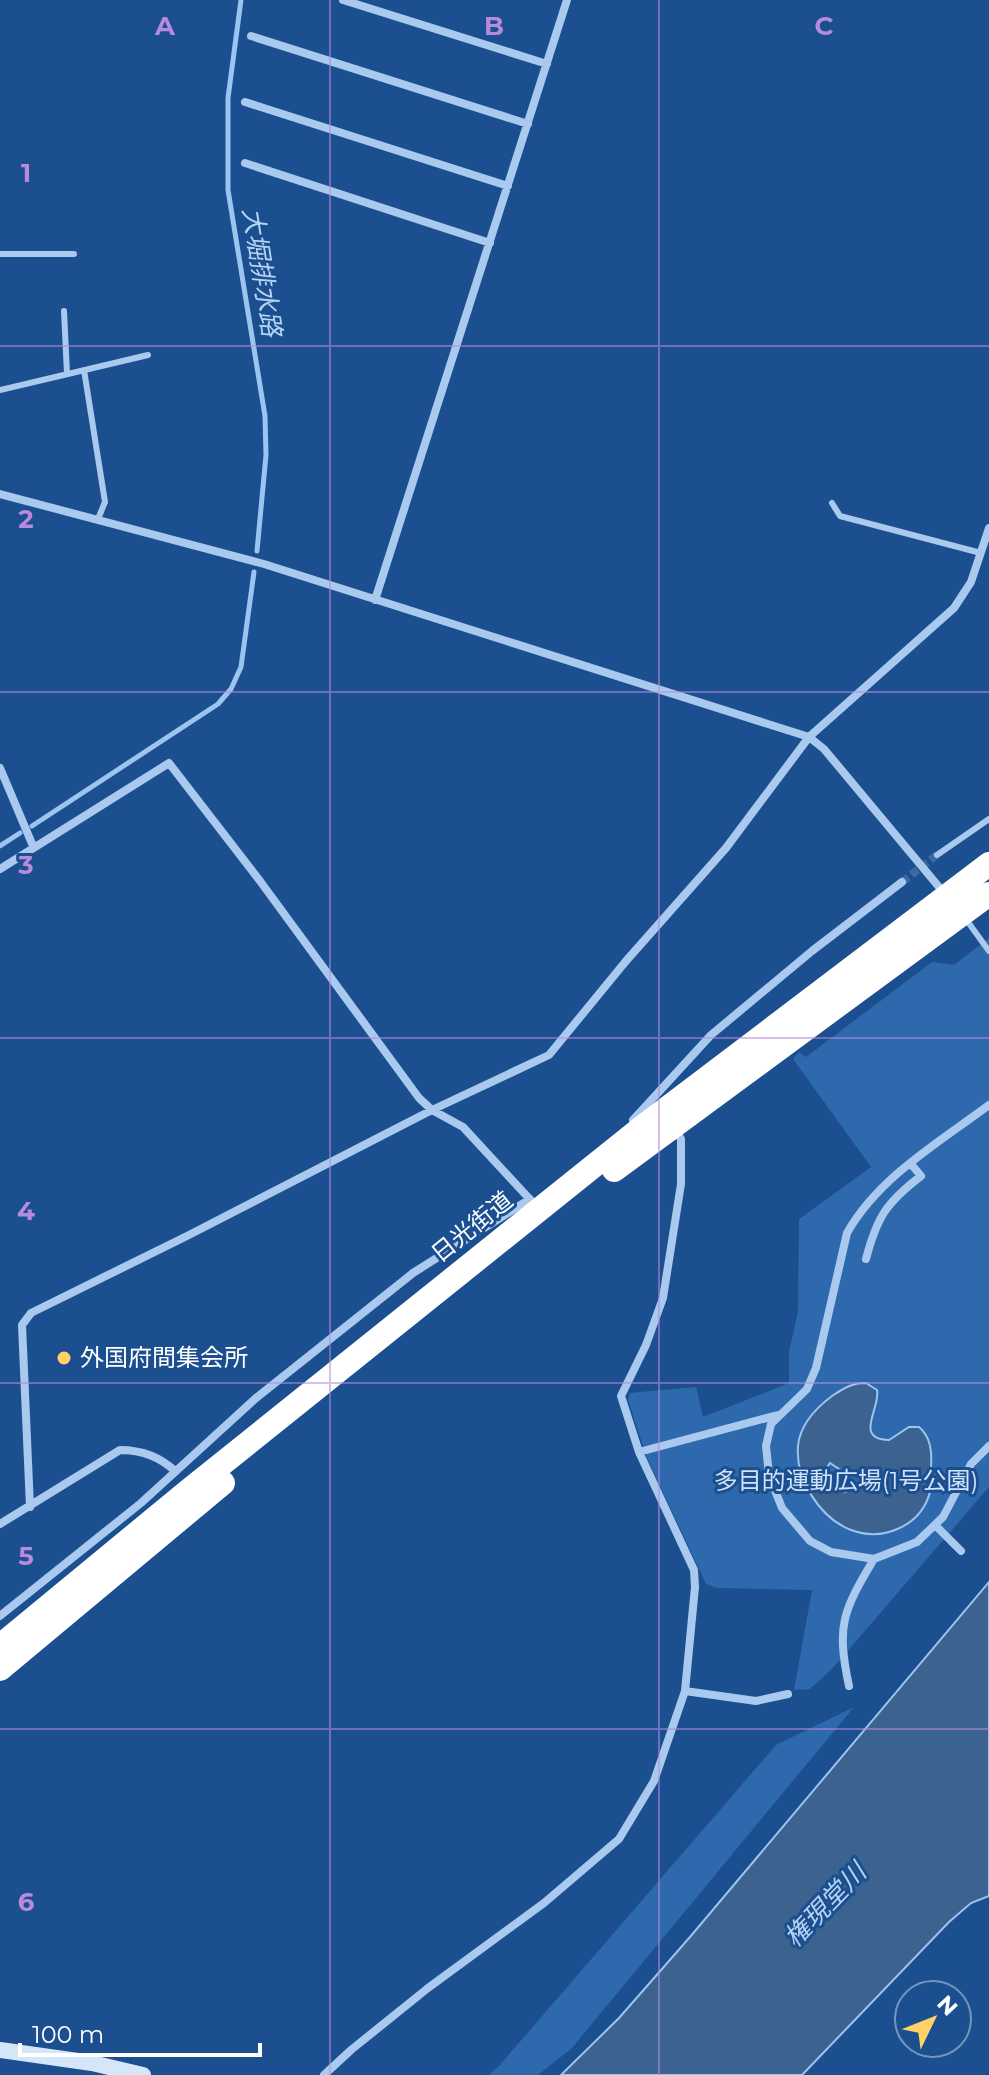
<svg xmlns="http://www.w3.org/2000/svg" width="989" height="2075" viewBox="0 0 989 2075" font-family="Montserrat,'Noto Sans JP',sans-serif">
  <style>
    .green { fill: #2e69ad }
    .water { fill: #3c6290; stroke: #9cc4f0; stroke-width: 2; fill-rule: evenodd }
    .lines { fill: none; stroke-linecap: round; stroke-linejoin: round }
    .stream { stroke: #9cc4f0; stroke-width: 5 }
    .street-tunnel { stroke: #3d69a0; stroke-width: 8; stroke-dasharray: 8 4; stroke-linecap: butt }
    .lane { stroke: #a9c9ee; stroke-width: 6 }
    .street { stroke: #a9c9ee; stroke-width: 8 }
    .secondary { stroke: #d6e6fa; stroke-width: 16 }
    .highway { stroke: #fff; stroke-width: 24 }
    .grid { fill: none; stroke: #b68bdc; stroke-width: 2; stroke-opacity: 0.55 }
    .poi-dot { fill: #ffd166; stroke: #1b4f8f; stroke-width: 3 }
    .labels { text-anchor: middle; stroke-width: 6; stroke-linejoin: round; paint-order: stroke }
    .street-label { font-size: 24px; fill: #fff; stroke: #1b4f8f }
    .poi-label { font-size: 24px; fill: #fff; stroke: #1b4f8f; text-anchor: start }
    .park-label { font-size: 24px; fill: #cfe3fa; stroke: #1b4f8f }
    .water-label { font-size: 26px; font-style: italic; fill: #b5d3f5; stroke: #1b4f8f }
    .grid-label { font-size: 26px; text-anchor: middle; font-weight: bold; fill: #b68bdc; stroke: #1b4f8f; stroke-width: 6; stroke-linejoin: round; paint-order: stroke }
  </style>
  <rect width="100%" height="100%" fill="#1b4f8f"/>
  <path class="green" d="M989,938v549l-157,182 -22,20 -16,1 18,-100 -95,-2 -11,-4 -59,-126 -19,-58 2,-7 66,-6 7,30 86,-34v-31l9,-41 1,-92 72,-52 -78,-108 6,-7 7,5 126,-95 22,3z
    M854,1707l-282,341 -34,27h-49l10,-9 277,-321z"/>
  <path class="water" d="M866,1383l11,7c4,18 -24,49 12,50l20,-13h10c12,10 13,25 12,40 0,8 1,17 -1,25 -9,34 -47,50 -79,38 -31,-12 -56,-51 -53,-84 2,-22 18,-38 34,-50 12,-8 20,-13 34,-13zM830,1463l12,8 14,3 5,6 -2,6 -14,6 -19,-23z
    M989,1582v314l-18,7 -22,19 -147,153h-241l58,-57 71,-81z"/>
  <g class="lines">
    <path class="stream" d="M241,0l-13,98v92l37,226 1,39 -9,96
      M32,826l186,-122 13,-15 10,-22 13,-95
      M0,846l20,-13"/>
    <path class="street-tunnel" d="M902,882l35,-27"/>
    <path class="lane" d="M0,254h74
      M64,311l3,63
      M84,370l21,132 -7,17
      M0,390l148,-35
      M832,503l8,13 141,37
      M937,855l52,-36
      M965,918l24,33"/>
    <path class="street" d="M343,0l204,64
      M251,36l277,88
      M245,102l263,84
      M245,163l245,80
      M0,494l264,70 545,173 15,12 120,144
      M375,600l192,-600
      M0,768l33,78
      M0,869l169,-106 91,118 159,217 13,12 31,17 74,80
      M989,1105c-51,38 -110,72 -142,128l-31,135 -9,21 -36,35 -5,22 3,29 13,33 28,33 21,11 43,7 43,-17 26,-25 28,-53 18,-18
      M638,1125l-5,-5 78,-85 101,-84 90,-69
      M866,1259c11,-42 20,-56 55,-83l-10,-12
      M639,1452l139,-37
      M30,1507l-8,-182 9,-12 158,-78 243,-125 117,-55 77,-94 100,-113 83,-111 145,-129 17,-26 18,-54
      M0,1524l120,-74c20,0 40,7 55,21
      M935,1525l26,26
      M0,1616l141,-113 115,-105 157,-125 117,-74
      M849,1686c-13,-61 -6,-75 25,-127
      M685,1691l71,10 32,-7
      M324,2075l27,-25 77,-62 116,-85 75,-64 35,-58 31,-90 10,-104 -1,-17 -55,-118 -18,-56 25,-51 17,-47 18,-114v-45l-7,-11"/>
    <path class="secondary" d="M0,2050l92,13 51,12"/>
    <path class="highway" d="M614,1170l375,-276
      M0,1646l188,-155 453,-363 348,-264
      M0,1669l223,-186"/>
  </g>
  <path class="grid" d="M330,0v2075M659,0v2075M0,346h989M0,692h989M0,1038h989M0,1383h989M0,1729h989"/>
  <circle class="poi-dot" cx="64" cy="1358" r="8"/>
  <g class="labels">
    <g class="street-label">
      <text transform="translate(472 1227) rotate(-39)" y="8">日光街道</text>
    </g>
    <g class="poi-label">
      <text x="80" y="1366">外国府間集会所</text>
    </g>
    <g class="park-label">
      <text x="846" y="1489">多目的運動広場(1号公園)</text>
    </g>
    <g class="water-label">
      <text transform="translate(262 272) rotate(81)" y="9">大堀排水路</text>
      <text transform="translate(825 1905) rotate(-46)" y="9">権現堂川</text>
    </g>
  </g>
  <g class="grid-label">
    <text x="165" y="35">A</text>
    <text x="494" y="35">B</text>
    <text x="824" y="35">C</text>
    <text x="26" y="182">1</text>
    <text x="26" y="528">2</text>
    <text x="26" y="874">3</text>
    <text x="26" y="1220">4</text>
    <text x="26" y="1565">5</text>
    <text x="26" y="1911">6</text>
  </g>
  <g transform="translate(933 2019) rotate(47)"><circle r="38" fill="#1b4f8f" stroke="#7695bc" stroke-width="2"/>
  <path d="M0-6L14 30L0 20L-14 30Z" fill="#ffd166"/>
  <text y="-12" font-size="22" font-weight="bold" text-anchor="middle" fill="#ffffff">N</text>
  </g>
  <path d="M20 2043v12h240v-12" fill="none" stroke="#ffffff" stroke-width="4"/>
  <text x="32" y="2043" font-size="24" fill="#ffffff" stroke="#1b4f8f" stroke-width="6" paint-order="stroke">100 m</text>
</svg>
